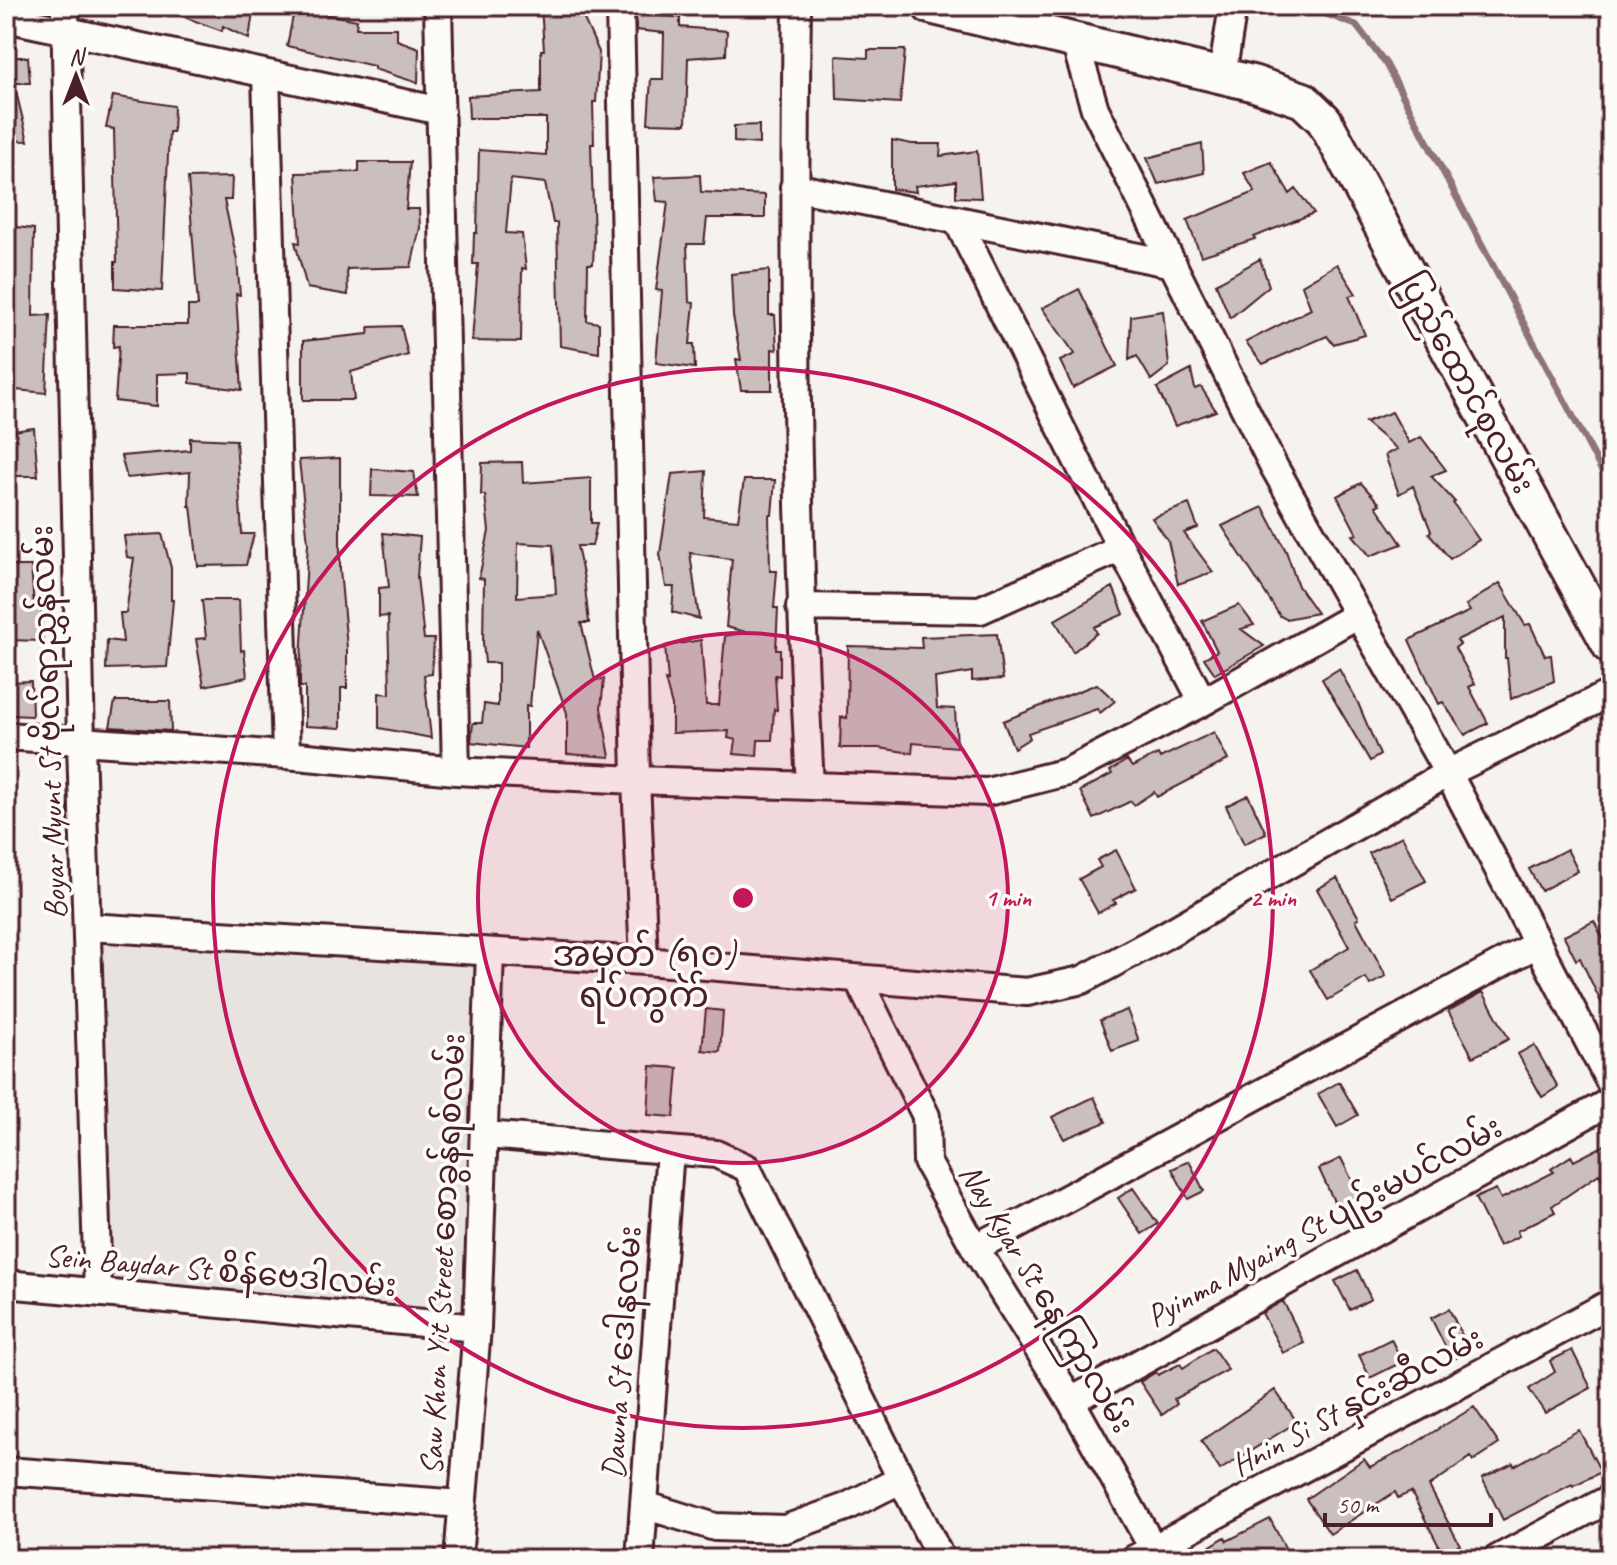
<svg xmlns="http://www.w3.org/2000/svg" width="1617" height="1565" viewBox="0 0 1617 1565" font-family="Caveat,'Noto Sans Myanmar',sans-serif">
  <style>
    .built { fill: #e9e3e0 }
    .lines { fill: none; stroke-linecap: round; stroke-linejoin: round }
    .stream { stroke: #8e7378; stroke-width: 7 }
    .building { fill: #cbbfbe; stroke: #4a1f2b; stroke-width: 2; fill-rule: evenodd }
    .minor-casing { stroke: #4a1f2b; stroke-width: 32 }
    .major-casing { stroke: #4a1f2b; stroke-width: 40 }
    .minor { stroke: #fdfcf7; stroke-width: 26 }
    .major { stroke: #fdfcf7; stroke-width: 34 }
    .ring { fill: none; stroke: #c2185b; stroke-width: 4 }
    .labels { text-anchor: middle; stroke-width: 7; stroke-linejoin: round; paint-order: stroke }
    .street-label { font-size: 32px; fill: #4a1f2b; stroke: #fdfcf7 }
    .quarter-label { font-size: 36px; fill: #4a1f2b; stroke: #fdfcf7 }
    .centre { fill: #c2185b; stroke: #fdfcf7; stroke-width: 4 }
    .ring-label { font-size: 24px; text-anchor: middle; font-weight: bold; fill: #c2185b; stroke: #fdfcf7; stroke-width: 7; stroke-linejoin: round; paint-order: stroke }
  </style>
  <rect width="100%" height="100%" fill="#f6f3ef"/>
  <filter id="ink" filterUnits="userSpaceOnUse"><feTurbulence type="fractalNoise" baseFrequency=".0125" numOctaves="2"/><feDisplacementMap in="SourceGraphic" scale="16" xChannelSelector="R" yChannelSelector="G"/><feConvolveMatrix kernelMatrix="1 2 1 2 8 2 1 2 1" color-interpolation-filters="sRGB"/></filter>
  <g filter="url(#ink)">
    <path class="built" d="M98,938l383,28 -18,344 -354,-31z"/>
    <g class="lines">
      <path class="stream" d="M1305,6l51,19 30,39 225,424"/>
    </g>
    <path class="building" d="M161,6h93l-5,33 -26,-13 -1,5 -62,-23z
      M541,6h37l21,46 -3,50h-3l1,42h-3l3,97 -1,23h-5l-1,57 12,2v30l-39,-7 -3,-123h-4l-8,-40 -34,-4 -5,54 16,1 4,35 -4,-1 -1,74 -49,-1 6,-77h-5l1,-31h3l2,-83 67,5v-37h-77l-1,-22 73,-4v-42h3z
      M294,11h17l46,9 -1,8h41v12l22,8 -1,35 -44,-14v-3l-87,-20z
      M636,15l44,2v10l47,4 -1,24 -38,3 -2,66 -38,-1 3,-44h12l1,-46 -28,-3z
      M868,50h37l-5,53 -63,-4 -1,-43 32,2z
      M6,57h22l2,26h-16l14,58 -22,-1z
      M113,96l61,10 -1,26h-4l-7,159 -47,-3v-26h2l-3,-133 -8,-1z
      M759,125v19l-25,-2v-16z
      M892,140l20,4h29l-1,12 37,-5 4,47 -25,-1v-16l-41,5 1,6 -24,-3z
      M1202,144l2,29 -46,11 -11,-26z
      M359,162h51l-4,47h13l1,19 -9,39 -64,2 1,26 -41,-7 -12,-46 5,1 -4,-70 63,-1z
      M1271,162l19,32 6,-5 18,24 -60,24 1,2 -54,17 -14,-36 68,-28 -11,-19z
      M700,175l1,17 64,3v23h-58l-3,26h-17l2,58 5,1 -4,41h4l1,24 -39,-5 6,-72 -6,-1 12,-88 -11,-1 -3,-24z
      M232,177l-1,23h-7l13,60 3,35 -4,-1 6,96 -52,-7v-10l-33,1v32l-42,-5 4,-55 -6,1 1,-22h74v-19h10l-10,-128z
      M6,226l28,3 -1,87 17,-1 -4,78 -40,-4z
      M1260,259l9,27 -39,32 -14,-34z
      M1337,264l19,30 -7,2 16,39 -32,9 -6,-8 -64,28 -17,-22 65,-33 -9,-24z
      M769,270v45h6l2,35 -5,-1v41h-31l-5,-31 5,1 -8,-44 -2,-42z
      M1079,289l38,77 -44,22 -13,-27 15,-7 -33,-46z
      M1163,311l6,55 -18,14 -14,-24 -8,4 2,-44z
      M401,326l7,29 -57,17 3,28h-51v-59l65,-7 1,-7z
      M1191,370l4,19 6,-2 15,24 -41,15 -18,-38z
      M1392,412l17,31 12,-6 25,33 -15,6 24,26 -2,1 26,37 -29,19 -21,-26 2,-2 -18,-45 -14,8 -14,-39 12,-6 -32,-27z
      M34,428l4,48h-32v-44z
      M190,438l46,2 6,94h12l-8,31 -48,1 -7,-60h-2l1,-34 -63,6 -6,-22 69,-6z
      M340,458v111l7,79v40h-6v40l-36,-2v-39h-5v-12l8,-132 -9,-83z
      M522,462l1,21 68,-5v45h6l-5,23h-15l7,33 5,44h-8l14,57 9,-1 -3,29 9,49 -43,-3v-41l-30,-84 -7,77 -4,-1v43l-55,-6 2,-19h9l2,-19 14,2v-43h-13l-2,-20 1,-64 -5,-1 10,-47 -4,-36h-4l1,-32zM518,543l35,2 3,49 -39,3z
      M372,469l42,3 4,25 -47,-1z
      M706,471l-2,46 34,3 6,-40h31l-3,35h-3l1,56h7l-3,37h4l-2,42h4v26l-5,-1 2,35 -3,-1 -2,31h-14l-1,16 -23,-2 2,-14 -8,-2 1,-7 -57,2v-27l-7,-26 3,1 -3,-35 36,-6 5,65h13l6,-69 21,-4 -20,-5 6,-68 -42,-6 9,66 -27,-7 2,-25h-8l-6,-33 12,-80z
      M1361,483l19,21 -4,2 26,38 -32,12 -17,-21 4,-1 -20,-38z
      M1189,504l9,24 -14,5 29,39 -35,12 -10,-43 -16,-23z
      M1263,507l23,44 12,35 19,27 -31,6 -6,-3 -58,-90z
      M383,533l37,4 -3,40 7,62h10l-2,35 -8,1 7,63 -52,-10v-35l11,1 -2,-78 -9,1v-29l10,-1z
      M162,534l9,34v32h2l-6,67 -61,2 1,-29 16,2 -3,-29h6l8,-55 -7,-1 -3,-21z
      M6,566h25l3,40h7l2,35 -37,-1z
      M1500,583l25,42 5,-1 15,32 6,-1 3,26 -43,18 -4,-41h-2v-41l-48,23 3,4 -5,4 20,36 -6,3 19,36 -23,12 -22,-33 -4,2 -30,-64 61,-29 -4,-6z
      M1113,587l11,27 -30,13 3,6 -24,19 -18,-32z
      M202,600h37l2,51 3,-1 3,27 -43,9 -8,-47 10,-1z
      M1239,605l15,20 -13,4 23,17 -49,28 -11,-16 13,-7 -15,-30z
      M997,634l6,45 -31,2v-9l-37,6 2,30 18,1 2,38 -44,-4 -1,10 -33,-5h-39l1,-31 6,1 1,-72 74,2 -1,-11z
      M1339,669l19,34 22,52 -10,6 -48,-82z
      M31,681l1,35 -23,-1 -3,-33z
      M1097,684l18,17 -15,12 -3,-4 -69,24 2,5 -16,10 -11,-27z
      M115,701h55l1,30 -61,-4z
      M1214,732l14,28 -71,37 -3,-5 -20,13 -3,-4 -37,18 -14,-28 32,-17 -2,-3 17,-11 5,7 26,-13 2,4z
      M1248,795l18,38 -22,11 -18,-38z
      M1402,836l24,45 -34,17 -23,-45z
      M1567,849l11,22 -37,20 -12,-22z
      M1116,850l20,38 -23,12 3,3 -18,10 -19,-34 22,-12 -4,-7z
      M1337,878l22,40 -3,2 30,56 -16,9 -4,-7 -38,22 -18,-30 39,-23 -32,-58z
      M1594,921l17,33v69l-31,-65 -4,2 -12,-24z
      M1483,992l26,47 -36,18 -25,-46z
      M706,1009l17,2 -3,41 -18,-2z
      M1127,1010l12,31 -27,10 -12,-31z
      M1534,1045l24,42 -16,10 -24,-43z
      M651,1066l27,2 -4,49 -26,-2z
      M1339,1082l19,33 -21,12 -19,-33z
      M1094,1097l12,25 -42,17 -12,-22z
      M1611,1142v56l-12,-24 -47,32 3,6 -38,19 2,5 -20,10 -24,-48 21,-9 5,10 53,-27 -3,-3 20,-13 3,5z
      M1341,1158l18,37 -23,11 -17,-37z
      M1189,1161l15,30 -16,8 -16,-30z
      M1133,1188l25,36 -16,10 -24,-36z
      M1357,1270l14,29 -21,11 -15,-29z
      M1283,1301l21,42 -21,10 -21,-40z
      M1449,1309l21,42 -18,9 -21,-42z
      M1391,1339l11,23 -32,16 -11,-23z
      M1213,1348l15,22 -54,29 3,5 -15,11 -22,-33 16,-10 2,3 22,-11 3,4z
      M1572,1350l19,38 -46,25 -16,-24 26,-17 -5,-11z
      M1275,1390l22,32 -77,48 -19,-29z
      M1474,1407l25,37 -26,17 -2,-4 -42,29 31,59 -17,9 -32,-62 -13,6 -3,-6 -65,42 -24,-35 58,-40 6,8 34,-17z
      M1579,1430l22,42 -28,14 -1,-2 -69,36 -21,-42 31,-15 1,3z
      M1270,1519l21,40h-101l35,-22 2,4z"/>
    <g class="lines">
      <defs>
        <path id="minor" d="M65,6l16,737 17,549
          M438,6l18,765
          M620,6l16,774 8,181
          M797,6c-4,260 -1,520 13,780
          M6,18l435,93
          M1074,39l21,70 178,356 175,308 163,311
          M266,74l20,681
          M1222,76l11,-70
          M794,187l163,33 164,328 82,154
          M957,220l216,44
          M800,607l180,3 141,-62
          M6,736l280,19 170,16 180,9 351,12 80,-20 136,-70 154,-87
          M88,927l556,34 383,31 55,-12 82,-44 284,-163 163,-80
          M858,979l68,137 1,46 48,86 96,153 88,158
          M486,1135l230,19 31,14 194,391
          M975,1248l562,-304
          M6,1284l471,44
          M1071,1401l540,-300
          M6,1471l456,33
          M644,1505l71,22 70,2 61,-22 56,-28
          M458,1559l19,-231 13,-376
          M640,1559l30,-409
          M1134,1559l477,-256
          M1497,1559l114,-61"/>
        <path id="major" d="M930,6l322,77 51,17 21,20 287,527"/>
      </defs>
      <use href="#minor" class="minor-casing"/>
      <use href="#major" class="major-casing"/>
      <use href="#minor" class="minor"/>
      <use href="#major" class="major"/>
    </g>
  </g>
  <circle cx="743" cy="898" r="265" fill="#c2185b" fill-opacity=".12"/>
  <g class="ring">
    <circle cx="743" cy="898" r="265"/>
    <circle cx="743" cy="898" r="530"/>
  </g>
  <g class="labels">
    <g class="street-label">
      <text transform="translate(1467 383) rotate(61)" y="11">ပြည်ထောင်စုလမ်း</text>
      <text transform="translate(48 722) rotate(-92)" y="11">Boyar Nyunt St ဗိုလ်ရာညွှန်လမ်း</text>
      <text transform="translate(1324 1221) rotate(-29)" y="11">Pyinma Myaing St ပျဥ်းမပင်လမ်း</text>
      <text transform="translate(442 1254) rotate(-87)" y="11">Saw Khon Yit Street စောခွန်ရစ်လမ်း</text>
      <text transform="translate(221 1270) rotate(5)" y="11">Sein Baydar St စိန်ဗေဒါလမ်း</text>
      <text transform="translate(1047 1298) rotate(59)" y="11">Nay Kyar St နေကြာလမ်း</text>
      <text transform="translate(621 1352) rotate(-86)" y="11">Dawna St ဒေါနလမ်း</text>
      <text transform="translate(1357 1401) rotate(-28)" y="11">Hnin Si St နှင်းဆီလမ်း</text>
    </g>
    <g class="quarter-label">
      <text x="644" y="966">အမှတ် (၅၀)<tspan x="644" dy="41">ရပ်ကွက်</tspan></text>
    </g>
  </g>
  <circle cx="743" cy="898" r="12" class="centre"/>
  <g class="ring-label">
    <text x="1008" y="906">1 min</text>
    <text x="1273" y="906">2 min</text>
  </g>
  <rect width="1617" height="1565" fill="none" stroke="#fdfcf7" stroke-width="32"/>
  <rect x="16" y="16" width="1585" height="1533" fill="none" stroke="#4a1f2b" stroke-width="3" filter="url(#ink)"/>
  <g transform="translate(76 76)" stroke="#fdfcf7" stroke-width="6" paint-order="stroke">
  <path d="M0-6L14 30L0 20L-14 30Z" fill="#4a1f2b"/>
  <text y="-12" font-size="22" font-weight="bold" text-anchor="middle" fill="#4a1f2b">N</text>
  </g>
  <path d="M1325 1513v12h166v-12" fill="none" stroke="#4a1f2b" stroke-width="4"/>
  <text x="1337" y="1513" font-size="24" fill="#4a1f2b" stroke="#fdfcf7" stroke-width="6" paint-order="stroke">50 m</text>
</svg>
